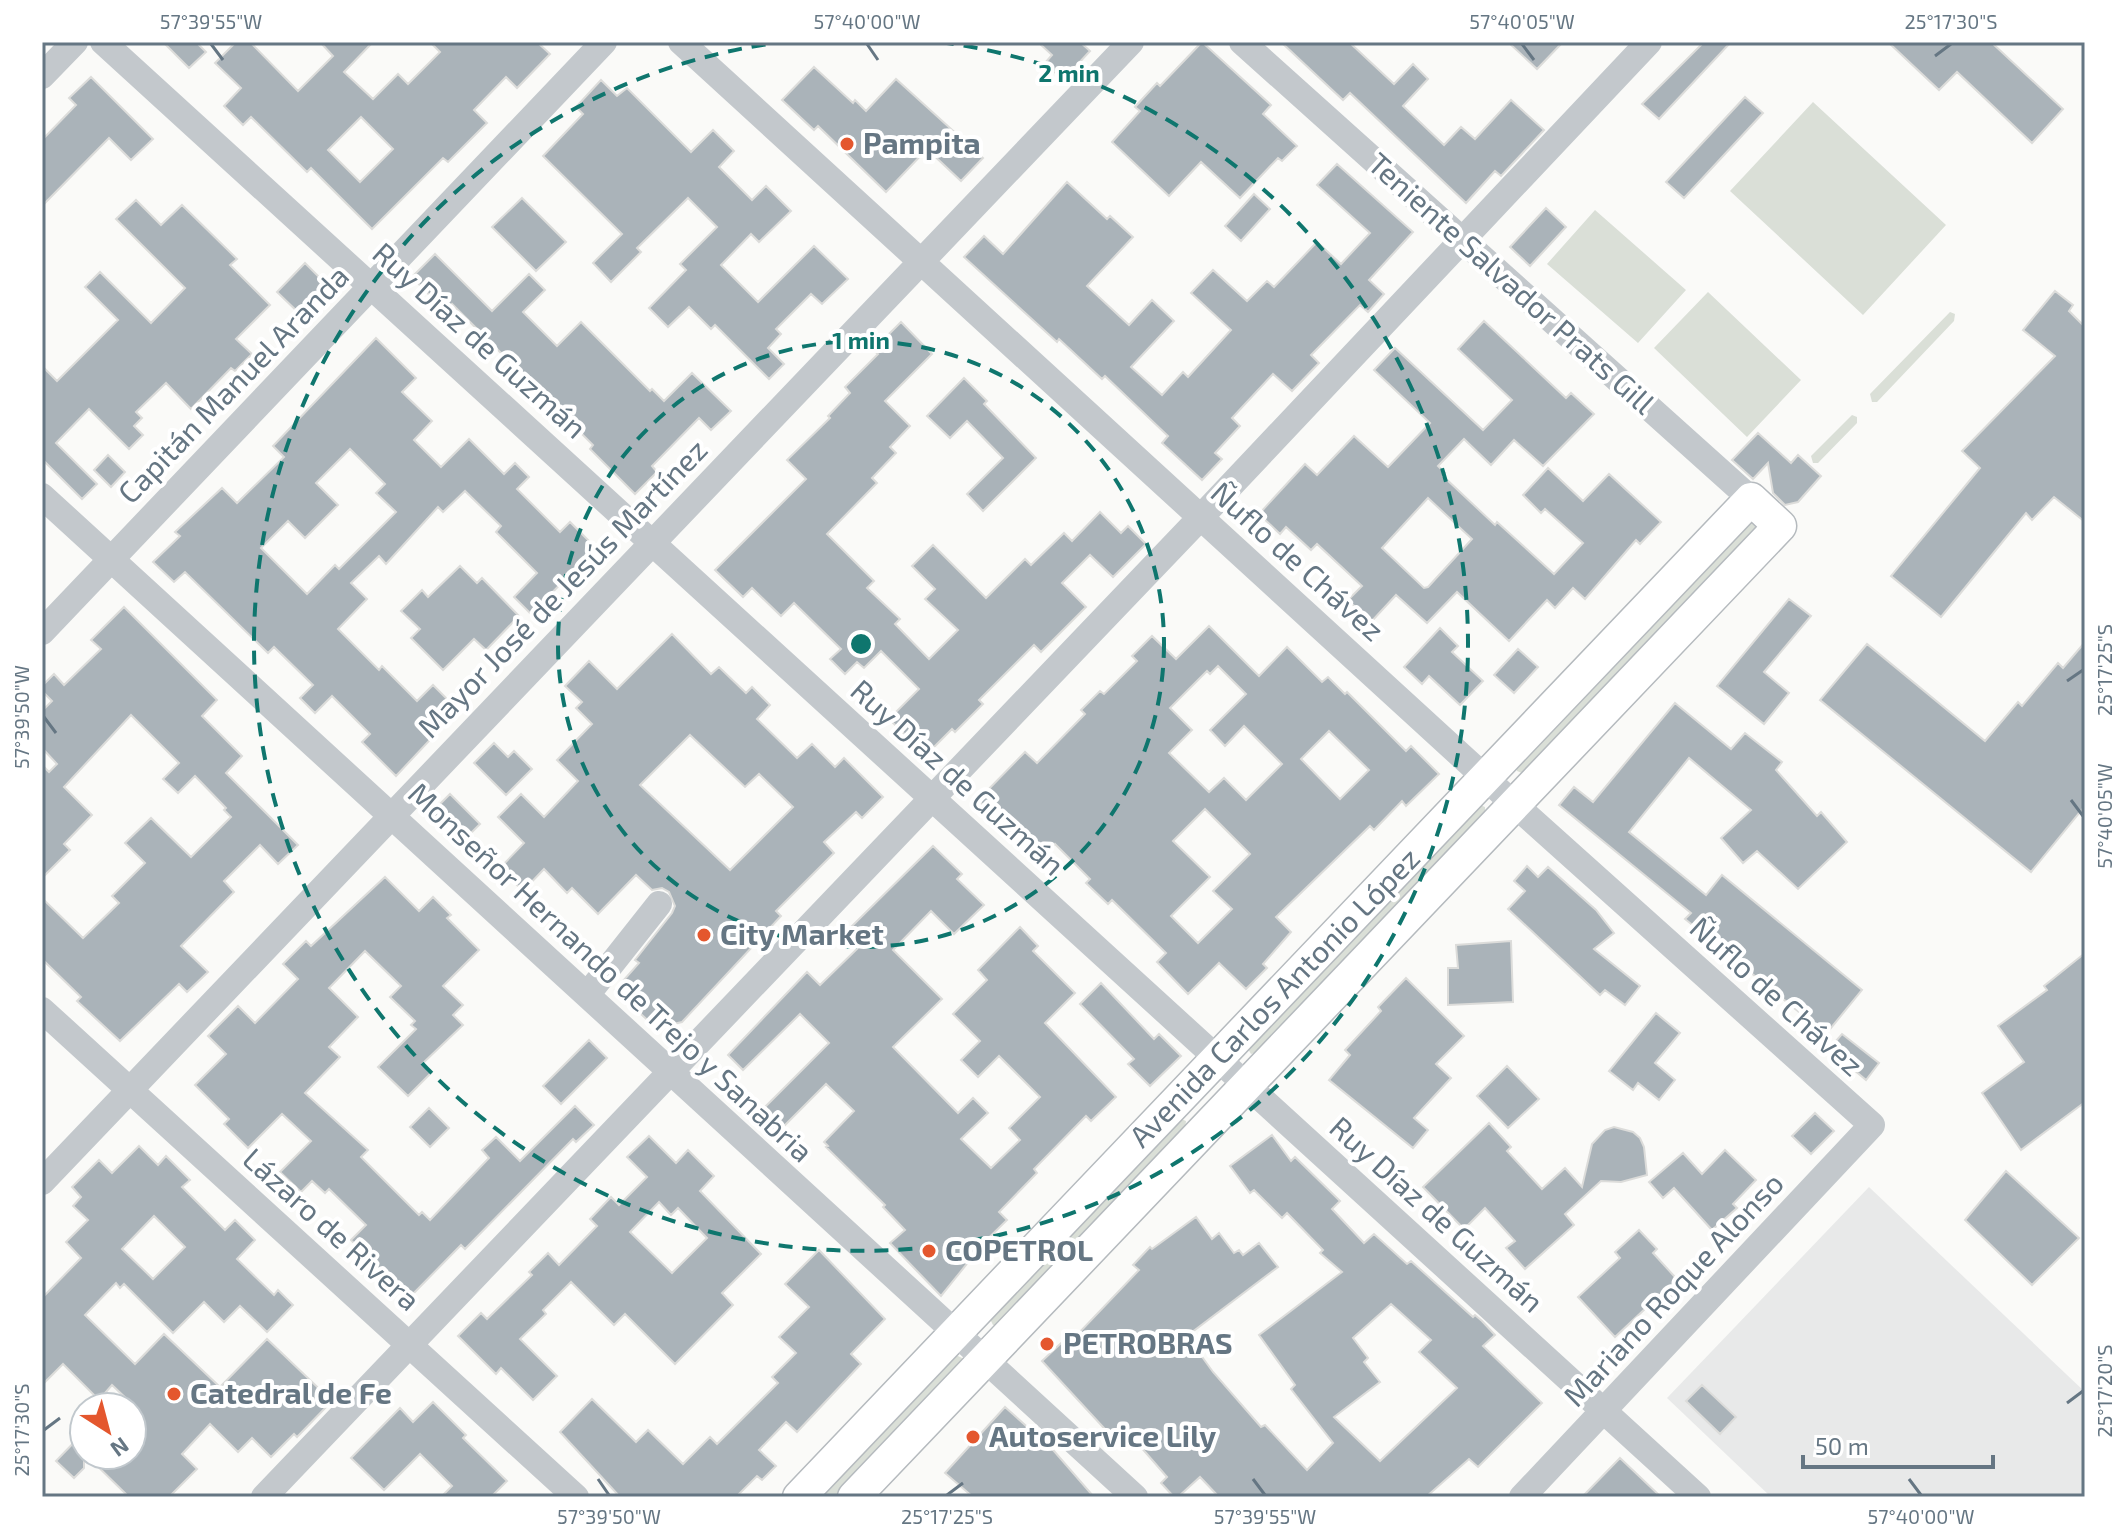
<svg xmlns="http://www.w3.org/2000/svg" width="2127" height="1539" viewBox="0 0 2127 1539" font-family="'Exo 2',sans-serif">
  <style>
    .built { fill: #e8e9e9 }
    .green { fill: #dadfd7 }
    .building { fill: #aab3b9; stroke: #dcdcda; stroke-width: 2; fill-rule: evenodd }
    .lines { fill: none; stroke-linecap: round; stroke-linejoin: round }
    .major-casing { stroke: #b5babe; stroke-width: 35 }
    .minor { stroke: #c3c8cc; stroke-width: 26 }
    .major { stroke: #fff; stroke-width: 32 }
    .ticks { fill: none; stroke: #657683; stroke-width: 3 }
    .ring { fill: none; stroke: #0f766e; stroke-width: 4; stroke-dasharray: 14 10 }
    .poi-dot { fill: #e4572e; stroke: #fff; stroke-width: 3 }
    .labels { text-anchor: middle; stroke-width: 8; stroke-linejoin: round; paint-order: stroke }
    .poi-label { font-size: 30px; font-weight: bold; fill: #657683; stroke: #fff; text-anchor: start }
    .street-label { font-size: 30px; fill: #657683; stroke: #fff }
    .centre { fill: #0f766e; stroke: #fff; stroke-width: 4 }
    .ring-label { font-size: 24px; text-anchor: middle; font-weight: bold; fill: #0f766e; stroke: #fff; stroke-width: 8; stroke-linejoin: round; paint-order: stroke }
    .neatline { fill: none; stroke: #657683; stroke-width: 3 }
    .ticks-label { font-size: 20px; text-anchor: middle; fill: #657683 }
  </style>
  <rect width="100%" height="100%" fill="#fafaf8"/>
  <path class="built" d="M1869,1187l216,205v105h-314l-104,-99z"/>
  <path class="green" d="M1813,102l133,123 -83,90 -133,-124z
    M1595,210l91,80 -48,53 -91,-79z
    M1708,292l93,88 -54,57 -93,-89z
    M1950,312l5,2 -1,7 -77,81h-5l-2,-8z
    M1852,415l5,2v6l-39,40h-5l-2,-7z
    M1753,517l7,7 -235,247 -3,2 -5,-2 -1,-3z
    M1480,805l5,2v6l-228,239 -6,2 -3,-5z
    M1181,1119l5,2 -1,8 -188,196h-4l-3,-6z
    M956,1355l6,3 -2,7 -126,132h-15z"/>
  <path class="building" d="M163,42h33l10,10 -17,16z
    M236,42h14l48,49 35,-35 -13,-14h53l-29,30 29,27 25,-25 10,10 32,-32 -10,-10h107l13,12 -33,34 -11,-11 -32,33 13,13 -39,39 -5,-4 -71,71 -61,-61 -4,4 -56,-55 -8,8 -19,-19 17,-18 -26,-25zM361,117l32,32 -33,33 -32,-32z
    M1038,42h42l10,9 -27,29 -18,-17 7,-8z
    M1202,42l69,63 -8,9 34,32 -15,15 -4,-3 -38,40 -39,-36 -32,34 -57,-54 28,-31 -5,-4 22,-24 3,3z
    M1281,42h68l45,42 19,-20 15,15 -25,27 41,39 17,-18 14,12 36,-39 33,30 -43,46 -6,-5 -29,32 -116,-110 -7,7z
    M1508,42h55l-26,27z
    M1704,42h27l-72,77 -17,-15z
    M1888,42h103l72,67 -31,34 -75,-71 -18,18z
    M814,67l39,36 2,-3 11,11 30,-32 87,79 -22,23 -34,-32 -41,43 -68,-66 -4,4 -32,-30z
    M91,77l62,62 -22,21 -22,-22 -67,68v-66l34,-35 -7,-7z
    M601,80l16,16 10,-8 64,64 22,-22 21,21 -15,16 33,33 14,-14 25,25 -32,31 -8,-8 -30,31 37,37 56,-56 34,33 -26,25 -11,-10 -35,35 5,5 -13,14 16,16 -15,15 -54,-54 -4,4 -22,-22 -21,20 -19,-19 37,-38 -6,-6 37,-37 -29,-29 -51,50 4,4 -30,30 -18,-19 29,-29 -79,-78 40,-42 -7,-7z
    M1745,97l18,16 -79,85 -18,-16z
    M1337,164l76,68 -44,48 15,14 -16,18 -8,-7 -49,50 8,8 -27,28 -19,-17 -41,44 8,8 -25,27 7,6 -20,21 -40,-37 6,-7 -63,-60 -3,3 -43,-40 -2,3 -93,-85 20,-21 19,18 64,-72 40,37 3,-3 23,21 -46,49 42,39 23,-25 22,21 -43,46 31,28 21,-23 5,5 43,-47 -40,-37 22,-23 34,31 20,-20 7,6 43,-45 24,22 29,-31 -53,-48z
    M1254,194l16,15 -29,32 -16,-15z
    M522,198l44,44 -30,29 -44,-44z
    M136,200l25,25 21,-20 55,54 -7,6 40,40 -34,34 16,15 -17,17 -4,-3 -40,41 -25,-26 -30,29 6,6 -8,8 9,9 -14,14 -40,-40 -33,34 41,41 -15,15 -40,-40v-93l15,15 61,-61 -33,-33 15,-15 51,51 34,-35 -69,-69z
    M1546,208l20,19 -36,39 -20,-19z
    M435,254l57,57 37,-37 16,16 -22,22 34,34 24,-24 69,69 2,-2 12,12 28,-28 39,38 -20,19 -12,-12 -47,48 5,6 -22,22 -45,-45 3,-4 -141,-141 -7,7 -33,-34z
    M305,263l25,25 -28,28 -25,-24z
    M2055,291l18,14 -4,6 16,16v195l-31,-25 -22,23 -6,-7 -85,104 -50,-41 89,-108 -18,-17 93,-95 -32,-26z
    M1484,321l82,77 5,-5 23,21 -51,52 -29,-26 -23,25 -27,-26 -26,27 7,7 -2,3 52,49 2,-3 57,52 29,-31 -38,-34 -4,4 -18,-18 25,-27 35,33 26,-27 52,48 -21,22 -4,-4 -51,59 -12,-11 -18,20 -8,-8 -38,41 -52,-49 -30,31 -31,-28 -25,27 -23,-22 14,-14 -45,-42 -6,6 -25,-23 -6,7 -21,-20 46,-50 12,11 37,-39 34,31 42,-44 -56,-53 21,-22 88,82 29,-30 -54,-51zM1428,498l44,41 -44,48 -4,1 -42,-40z
    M901,322l31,32 -47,47 25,25 -20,21 6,6 -24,25 5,5 -50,51 47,47 -7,7 33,31 -5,5 34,35 29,-29 -33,-31 10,-10 -23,-23 21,-21 53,53 39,-39 6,6 33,-32 8,8 28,-29 21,21 7,-7 18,18 -33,33 -23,-22 -28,28 24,24 -45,45 -7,-7 -55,55 4,4 -28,28 -3,-3 -26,26 -37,-36 30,-30 -38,-38 -17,17 -7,-6 -12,12 -15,-15 11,-10 -47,-46 -13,13 -29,-28 -9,9 -28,-27 91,-91 -19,-19 43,-42 -2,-2 22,-23 -5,-6 33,-33 -5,-4z
    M376,338l40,40 -14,14 30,29 -18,19 27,27 28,-28 35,35 11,-11 14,14 -12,12 43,43 10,-10 26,26 -65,66 -17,-17 23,-24 -41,-41 5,-6 -36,-35 -22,21 -5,-5 -52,57 -7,-8 -28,27 16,16 -29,30 41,41 3,-4 35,35 16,-16 25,25 -62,66 -34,-34 8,-8 -38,-38 -17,17 -15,-15 13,-13 -39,-38 -6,6 -83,-81 -11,10 -21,-20 27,-26 -5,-4 47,-44 15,15 47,-46 -11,-11zM350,449l35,35 -9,9 20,19 -57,57 -4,-4 -28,29 -46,-46 27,-27 17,17 33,-33 -22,-22z
    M964,378l23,23 -3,3 52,54 -53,53 -16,-17 36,-36 -36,-37 -17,17 -23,-22z
    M1758,433l33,30 7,-8 23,21 -23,26 -13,3 -12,-12 -5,-30 -15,16 -21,-19z
    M108,455l17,17 -14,15 -17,-17z
    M460,566l17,17 5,-5 37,38 -33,34 -12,-11 -31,31 -32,-32 9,-9 -19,-18 21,-21 6,7z
    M1789,599l22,17 -47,56 25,21 -25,31 -47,-38z
    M124,607l93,93 -15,16 40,40 -16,17 72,72 -20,19 -18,-19 -36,36 10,11 -53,54 27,26 -21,20 -8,-8 -59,57 -43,-40 4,-4 -39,-38v-61l41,40 36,-35 -7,-7 33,-33 -20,-20 26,-25 40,39 40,-40 -7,-7 2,-2 -31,-32 -17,17 -15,-14 16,-16 -48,-48 -67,72 28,28 -28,29 6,6 -28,28v-113l7,7 8,-8 -15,-16v-37l10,-10 -10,-10v-5l12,-12 10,11 37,-36 -10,-9z
    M1209,626l50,50 28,-29 35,35 6,-5 17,17 2,-2 59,59 5,-5 28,28 -33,32 -4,-5 -28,29 -4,-4 -94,91 15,15 -28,32 4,4 -21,21 -27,-26 -31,31 -31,-32 9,-9 -54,-53 -4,4 -22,-21 4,-4 -35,-35 -16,16 -61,-60 47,-48 12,11 48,-49 -4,-4 19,-19 4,3 33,-33 -5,-5 20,-20 24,23zM1218,666l28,28 -36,36 15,16 19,-20 38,38 -36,36 -22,-22 -15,14 -40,-39 23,-23 -22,-22 37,-37 3,3zM1329,731l40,39 -29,29 -39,-40zM1205,809l45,45 -37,37 19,18 -34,34 -27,-27 39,-39 -37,-36z
    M1440,628l18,18 -6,6 31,29 -23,24 -31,-29 -7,8 -18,-17z
    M672,634l39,40 8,-7 27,26 6,-6 18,18 -13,14 40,39 15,-14 23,23 9,-9 39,39 -21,21 -6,-6 -32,30 10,11 -58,58 5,5 -99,106 -26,6 -41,-38 24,-27 -4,-3 37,-47 3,-7 -6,-14 -7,-4 -10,2 -16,-15 -38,39 -26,-26 -5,5 -23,-24 -21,22 -23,-23 24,-25 -26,-26 23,-23 23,23 34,-36 -21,-21 35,-36 -16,-16 6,-6 -17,-16 24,-25 28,28zM690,735l55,52 14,-13 34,33 -63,63 -90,-85z
    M2085,642v164l-54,66 -211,-172 47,-56 118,97 33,-39 4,4 36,-43 5,5z
    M1518,649l20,18 -24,26 -20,-18z
    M1675,703l56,46 14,-16 37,29 -6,8 41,46 4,-4 26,30 -49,47 -41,-38 -14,12 -22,-25 30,-28 -62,-52 -60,74 77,63 16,-20 140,115 -36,44 -141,-115 6,-6 -132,-108 15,-18 19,15z
    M494,743l14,14 6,-6 18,18 -26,26 -32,-32z
    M450,794l30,30 -21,21 -30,-30z
    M933,846l29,28 -5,5 27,26 -30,29 -23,-23 -38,39 49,49 -49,48 65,66 15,-15 15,15 -27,26 30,29 29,-28 -11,-12 31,-31 -41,-41 -21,21 -17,-17 19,-19 -27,-27 34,-34 -9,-10 42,-43 18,19 -5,5 42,42 -30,30 71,74 -25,24 -5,-5 -52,53 3,4 -38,39 8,8 -39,38 2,2 -29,36 -51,-53 15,-13 -22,-23 2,-2 -59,-58 2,-1 -4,-4 30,-31 -28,-27 -55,55 -19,-19 77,-77 -29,-29 -57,56 -15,-15 79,-83 13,13 41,-40 -14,-14z
    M1527,866l11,11 10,-10 48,43 18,23 -20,16 46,37 -15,19 -20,-15 -5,5 -92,-86 17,-18 -11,-10z
    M385,877l34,34 14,-14 18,18 -4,3 32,32 -36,36 20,19 -10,10 10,10 -41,39 9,9 -23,23 -30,-29 38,-38 -5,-4 4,-4 -25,-24 11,-11 -36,-35 -36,37 29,29 -29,30 11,10 -35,36 63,57 -7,7 58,58 3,-3 8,8 59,-62 -7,-8 14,-13 24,24 55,-55 19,19 -18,17 -3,-3 -108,110 -4,-4 -54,55 -56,-60 15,-15 -37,-36 -4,4 -13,-12 -11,11 -21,-20 31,-31 -29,-27 -34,34 -24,-24 5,-5 -34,-34 31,-31 -18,-18 30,-30 17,17 43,-44 -15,-15 23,-23 5,5z
    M1511,941l2,61 -65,3v-37h10l-2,-23z
    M2085,953v149l-64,48 -39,-57 42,-31 -26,-36 49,-36 -3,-4z
    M1406,978l58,58 -28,28 15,14 -37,40 14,12 -15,18 -84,-68 21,-25 -5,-5 36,-39 -3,-4z
    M1101,983l53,56 5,-5 22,22 -31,30 -22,-22 6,-5 -54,-55z
    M1656,1013l24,20 -25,30 20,17 -16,20 -21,-17 -5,7 -24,-19z
    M1842,1034l37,29 -13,17 -37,-31z
    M589,1040l18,18 -46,46 -18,-18z
    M1507,1066l32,33 -31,29 -31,-32z
    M429,1108l20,20 -19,19 -20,-20z
    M1815,1113l19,18 -23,23 -19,-18z
    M1489,1123l22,24 -4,4 35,38 23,-21 17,19 10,-43 13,-14 9,-3 19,5 7,6 4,9 3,28 -26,7 -20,-1 -36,33 9,11 -49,44 -19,-21 9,-7 -30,-33 -21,21 -41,-42z
    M1272,1135l19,26 4,-4 45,44 -8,8 32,34 10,-9 33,30 4,-3 62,56 2,-2 7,6 13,14 -12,11 59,57 -64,64 -9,-8 -43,38h-207l-19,-20 -22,20h-4l-13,-14 6,-6 -41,-47 -11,10 -73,-79 32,-30 3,4 62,-65 -6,-5 17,-18 2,2 44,-32 16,22 7,-6 15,20 5,-3 4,5 16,-12 19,24 -91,69 26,36 48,55 4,-2 42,45 26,-27 -42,-54 4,-4 -36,-50 83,-63 -22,-19 3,-3 -36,-37 -5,5 -28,-28 -4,3 -20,-27zM1391,1304l40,36 -12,12 38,36 -77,73 -46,-44 46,-35 -16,-20 4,-4 -15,-20z
    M649,1136l27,27 12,-13 26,26 -14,15 61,63 -39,39 11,12 -58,59 -50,-50 -11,11 -43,-43 -28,28 3,4 -26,25 37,37 -24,24 -32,-32 -5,6 -38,-38 23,-23 6,6 45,-44 -3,-3 19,-19 11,12 38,-39 -7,-7 21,-22 8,8 28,-28 -20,-20zM659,1202l12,13 7,-7 29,30 -35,35 -42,-41z
    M139,1146l19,19 8,-9 24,24 -8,7 43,43 10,-10 20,20 -18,19 37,36 4,-5 15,15 -26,27 -27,-26 -16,16 -20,-20 -31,31 -49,-49 -4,4 -4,-5 -31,32 50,49 29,-30 56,53 47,-48 65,62 -35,36 -3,-3 -23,23 -19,-19 -14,14 -28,-28 -28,30 15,15 -28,28h-40l-43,-42h46v-51l-20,-19 -13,15 -36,-36 -21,21v-87l39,-40 -15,-16 22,-22 -15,-14 8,-9 -9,-10 27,-27 13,13zM154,1216l31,31 -32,32 -31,-30z
    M1725,1150l31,30 -23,24 4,4 -25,22 -38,-42 -11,10 -14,-16 34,-29 19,21z
    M2006,1171l73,67 -47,47 -67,-65z
    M1639,1230l18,19 -4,4 32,35 -15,13 -8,-8 -47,44 -37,-40 42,-39 -5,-6z
    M819,1250l66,69 -34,35 10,10 -64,68 -11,-10 -27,28 17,16 -14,14 -5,-4 -21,21h-116l-60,-65 32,-33 44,43 12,-12 35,34 27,-27 7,7 61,-61 -6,-6 24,-24 -17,-16 30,-30 -24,-23z
    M1702,1385l34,32 -16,17 -34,-33z
    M433,1402l33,33 -3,3 44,43 -16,16h-50l11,-11 -32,-32 -36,36 -33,-32 49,-50 13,14z
    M1005,1407l49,44 40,46h-121l-28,-24z
    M84,1432v36l-10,10 -18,-17z
    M1620,1458l41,39h-79z"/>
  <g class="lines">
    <defs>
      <path id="major" d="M799,1497l952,-998 29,27 -926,971"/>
    </defs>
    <use href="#major" class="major-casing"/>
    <path class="minor" d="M103,42l1595,1455
      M681,42l834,763 357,320 -350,372
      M1242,42l509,457
      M42,76l33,-34
      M42,496l1093,1001
      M42,632l562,-590
      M587,995l72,-91
      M42,1010l534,487
      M42,1182l1089,-1140
      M264,1497l937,-980 448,-475"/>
    <use href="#major" class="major"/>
  </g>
  <path class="ticks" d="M211,44l12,16M867,44l11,16M1522,44l12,16M1935,56l16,-12M2067,681l16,-11M44,717l12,16M2071,800l12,16M2067,1403l16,-12M44,1430l16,-12M598,1479l11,16M1253,1479l12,16M1909,1479l12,16M947,1495l16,-12"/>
  <g class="ring">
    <circle cx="861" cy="644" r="303"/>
    <path d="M940 42A607 607 0 1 1 782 42"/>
  </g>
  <g class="poi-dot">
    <circle cx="847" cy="144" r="8"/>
    <circle cx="704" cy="935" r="8"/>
    <circle cx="929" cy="1251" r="8"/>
    <circle cx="1047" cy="1344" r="8"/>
    <circle cx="174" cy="1394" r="8"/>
    <circle cx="973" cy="1437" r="8"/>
  </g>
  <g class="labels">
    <g class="poi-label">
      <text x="863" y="154">Pampita</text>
      <text x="720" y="945">City Market</text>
      <text x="945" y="1261">COPETROL</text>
      <text x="1063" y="1354">PETROBRAS</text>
      <text x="190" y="1404">Catedral de Fe</text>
      <text x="989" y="1447">Autoservice Lily</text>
    </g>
    <g class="street-label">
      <text transform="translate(1511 284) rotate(42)" y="10">Teniente Salvador Prats Gill</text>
      <text transform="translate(479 341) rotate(42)" y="10">Ruy Díaz de Guzmán</text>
      <text transform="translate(234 385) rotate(-46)" y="10">Capitán Manuel Aranda</text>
      <text transform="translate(1297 562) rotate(42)" y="10">Ñuflo de Chávez</text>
      <text transform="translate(563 589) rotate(-46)" y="10">Mayor José de Jesús Martínez</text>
      <text transform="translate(957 778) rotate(42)" y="10">Ruy Díaz de Guzmán</text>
      <text transform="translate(610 973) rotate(43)" y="10">Monseñor Hernando de Trejo y Sanabria</text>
      <text transform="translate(1776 997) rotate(42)" y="10">Ñuflo de Chávez</text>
      <text transform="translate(1275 998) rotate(-46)" y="10">Avenida Carlos Antonio López</text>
      <text transform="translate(1436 1215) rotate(42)" y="10">Ruy Díaz de Guzmán</text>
      <text transform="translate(331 1230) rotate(42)" y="10">Lázaro de Rivera</text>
      <text transform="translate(1674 1290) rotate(-47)" y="10">Mariano Roque Alonso</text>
    </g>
  </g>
  <circle cx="861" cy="644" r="12" class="centre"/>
  <g class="ring-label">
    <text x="1069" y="82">2 min</text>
    <text x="861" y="349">1 min</text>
  </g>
  <rect width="2127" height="1539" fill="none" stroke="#ffffff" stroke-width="88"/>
  <g transform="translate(108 1431) rotate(144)"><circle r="38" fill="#ffffff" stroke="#c1c8cd" stroke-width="2"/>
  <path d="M0-6L14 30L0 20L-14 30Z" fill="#e4572e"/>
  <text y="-12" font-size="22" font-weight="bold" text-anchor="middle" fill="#657683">N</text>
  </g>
  <path d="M1803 1455v12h190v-12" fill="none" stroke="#657683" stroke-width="4"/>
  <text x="1815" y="1455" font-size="24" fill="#657683" stroke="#ffffff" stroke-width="6" paint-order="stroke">50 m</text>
  <rect x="44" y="44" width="2039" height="1451" class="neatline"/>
  <g class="ticks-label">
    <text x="211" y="29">57°39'55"W</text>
    <text x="867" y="29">57°40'00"W</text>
    <text x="1522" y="29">57°40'05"W</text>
    <text x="1951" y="29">25°17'30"S</text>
    <text transform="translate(2105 670) rotate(-90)" y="7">25°17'25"S</text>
    <text transform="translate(22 717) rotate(-90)" y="7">57°39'50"W</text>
    <text transform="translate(2105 816) rotate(-90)" y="7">57°40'05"W</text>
    <text transform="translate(2105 1391) rotate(-90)" y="7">25°17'20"S</text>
    <text transform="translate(22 1430) rotate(-90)" y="7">25°17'30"S</text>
    <text x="609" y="1524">57°39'50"W</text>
    <text x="947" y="1524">25°17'25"S</text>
    <text x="1265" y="1524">57°39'55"W</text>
    <text x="1921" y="1524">57°40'00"W</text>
  </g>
</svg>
